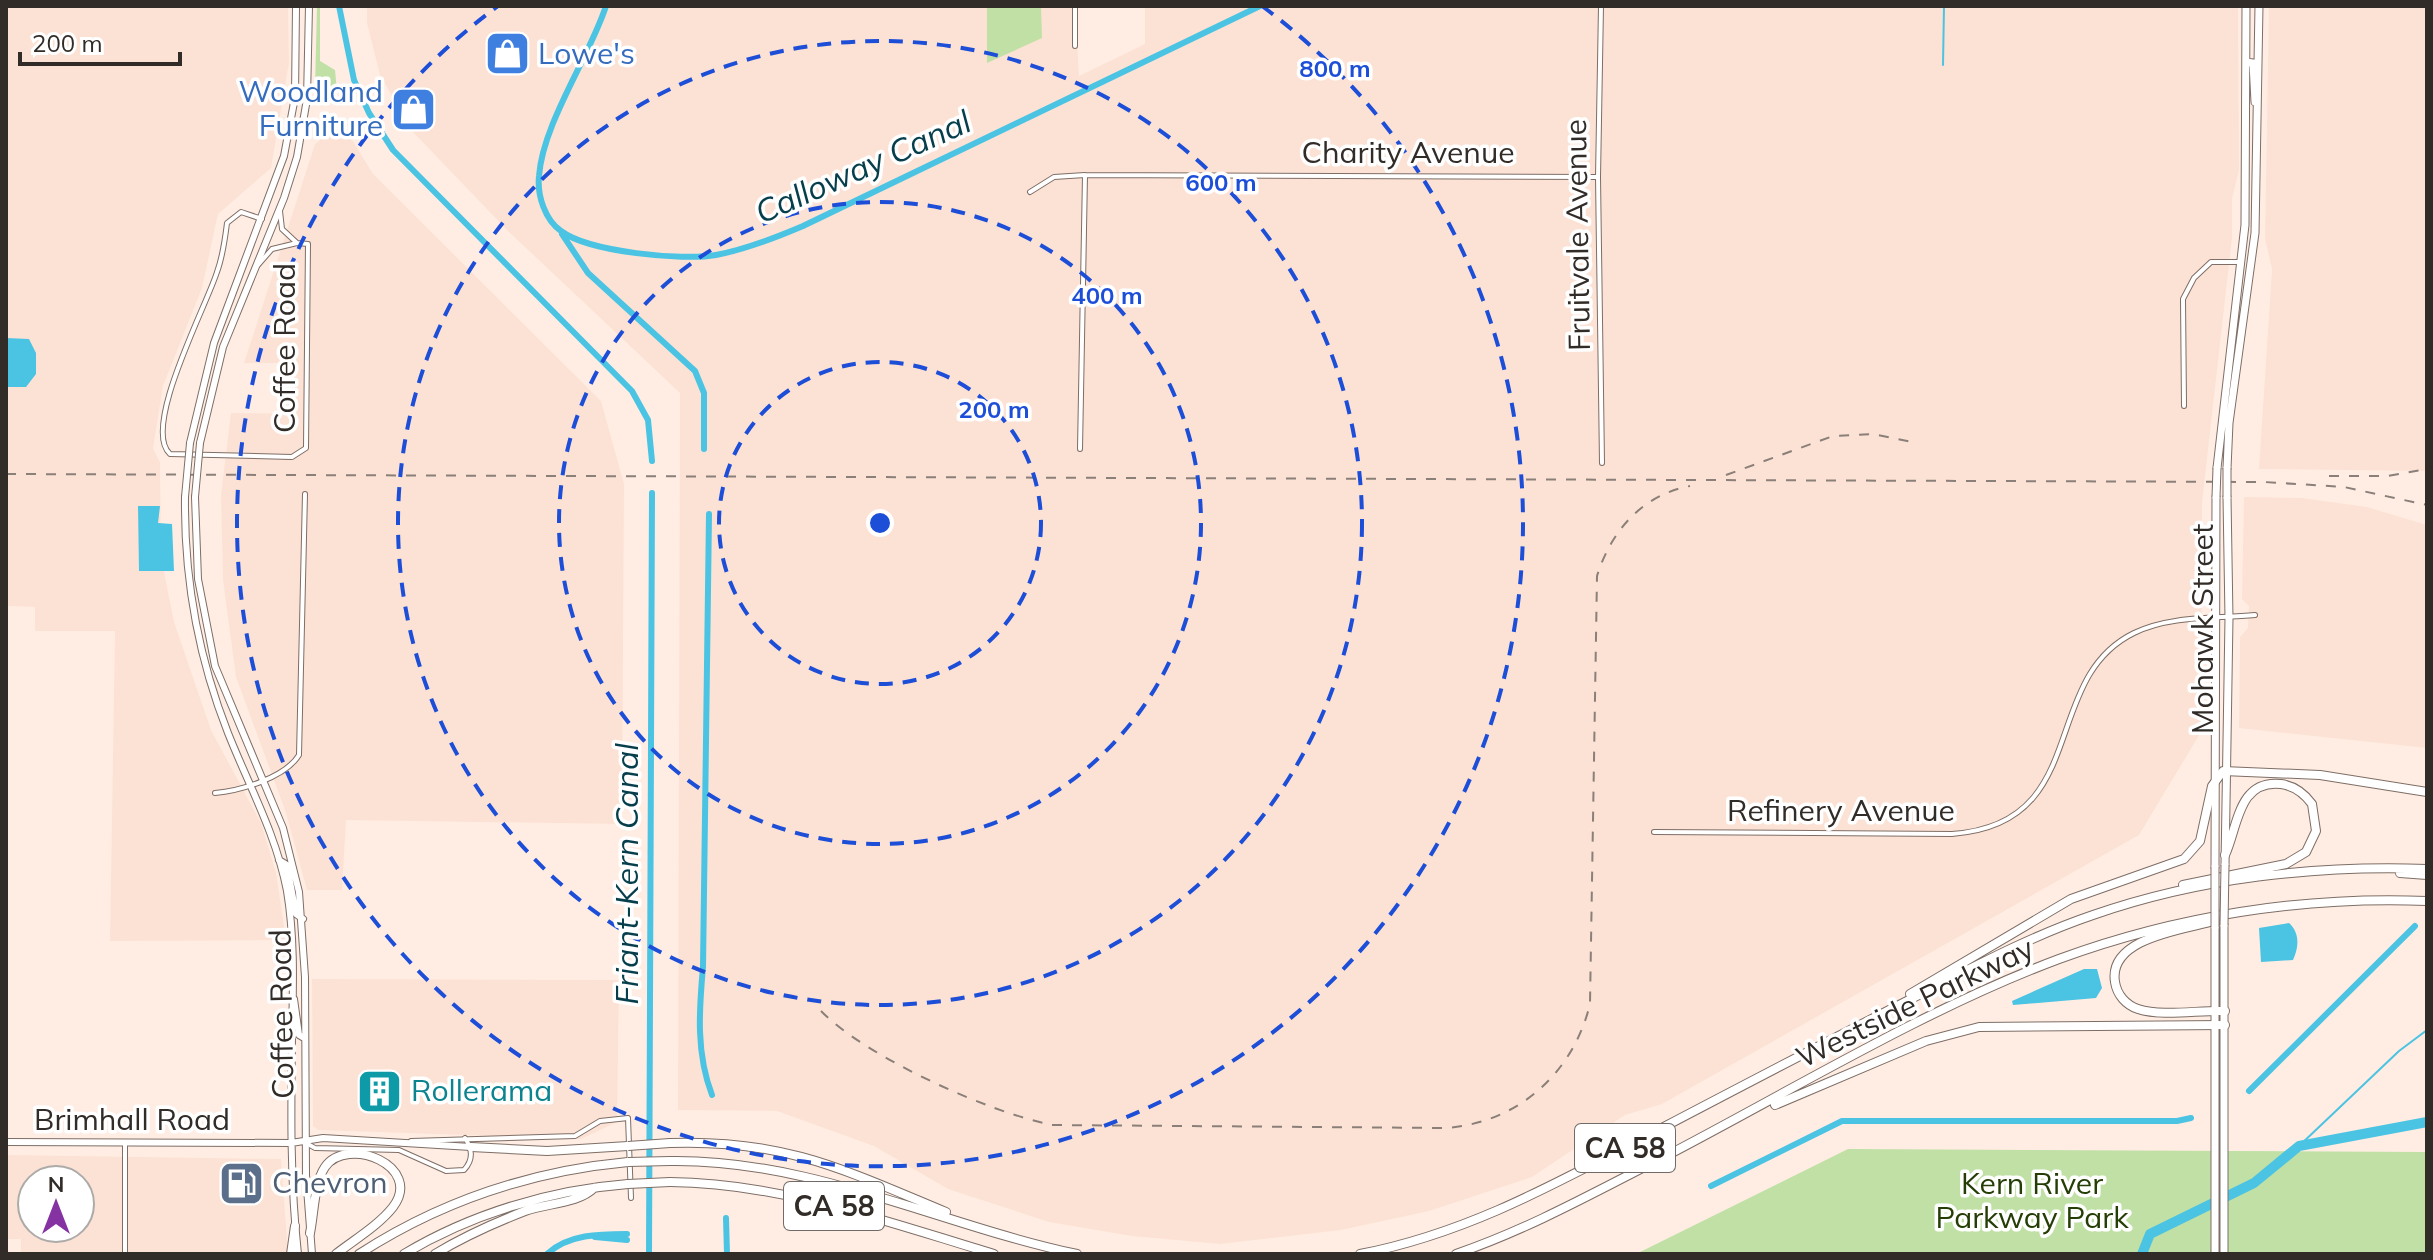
<svg xmlns="http://www.w3.org/2000/svg" width="2433" height="1260" viewBox="0 0 2433 1260" font-family="Mulish,sans-serif">
  <style>
    .built { fill: #fce2d4; fill-rule: evenodd }
    .green { fill: #c0e0a6 }
    .water { fill: #4bc3e3 }
    .lines { fill: none; stroke-linecap: round; stroke-linejoin: round }
    .stream { stroke: #4bc3e3; stroke-width: 2 }
    .canal { stroke: #4bc3e3; stroke-width: 6 }
    .river { stroke: #4bc3e3; stroke-width: 10 }
    .minor-casing { stroke: #7e6e66; stroke-width: 6 }
    .tertiary-casing { stroke: #7e6e66; stroke-width: 8 }
    .secondary-casing { stroke: #7e6e66; stroke-width: 8 }
    .primary-casing { stroke: #7e6e66; stroke-width: 9 }
    .motorway-casing { stroke: #7e6e66; stroke-width: 10 }
    .minor { stroke: #fff; stroke-width: 4 }
    .tertiary { stroke: #fff; stroke-width: 6 }
    .secondary { stroke: #fff; stroke-width: 6 }
    .primary { stroke: #fff; stroke-width: 7 }
    .motorway { stroke: #fff; stroke-width: 8 }
    .rail { stroke: #8a7f79; stroke-width: 2; stroke-dasharray: 10 10; stroke-linecap: butt }
    .secondary-bridge-casing { stroke: #7e6e66; stroke-width: 8; stroke-linecap: butt }
    .primary-bridge-casing { stroke: #7e6e66; stroke-width: 9; stroke-linecap: butt }
    .motorway-bridge-casing { stroke: #7e6e66; stroke-width: 10; stroke-linecap: butt }
    .secondary-bridge { stroke: #fff; stroke-width: 6 }
    .primary-bridge { stroke: #fff; stroke-width: 7 }
    .motorway-bridge { stroke: #fff; stroke-width: 8 }
    .ring { fill: none; stroke: #1d4ed8; stroke-width: 4; stroke-dasharray: 14 10 }
    .labels { text-anchor: middle; stroke-width: 7; stroke-linejoin: round; paint-order: stroke }
    .shield { fill: #fff; stroke: #706b68; stroke-width: 2 }
    .shield-label { font-size: 28px; font-weight: bold; fill: #322c28 }
    .shop-label { font-size: 30px; fill: #366cbe; stroke: #fff; text-anchor: start }
    .street-label { font-size: 30px; fill: #322c28; stroke: #fff }
    .culture-label { font-size: 30px; fill: #0d838f; stroke: #fff; text-anchor: start }
    .service-label { font-size: 30px; fill: #4e5e75; stroke: #fff; text-anchor: start }
    .park-label { font-size: 30px; fill: #253e05; stroke: #fff }
    .water-label { font-size: 32px; font-style: italic; fill: #063e4b; stroke: #fff }
    .centre { fill: #1d4ed8; stroke: #fff; stroke-width: 4 }
    .ring-label { font-size: 24px; text-anchor: middle; font-weight: bold; fill: #1d4ed8; stroke: #fff; stroke-width: 7; stroke-linejoin: round; paint-order: stroke }
  </style>
  <rect width="100%" height="100%" fill="#ffede3"/>
  <path class="built" d="M6,6h282l1,57 -18,105 -53,46 -16,74 -39,98 -10,62 7,14 1,95 13,65 37,108 50,93 15,50 10,67 -176,1 5,-310h-80v-24l-29,-1z
    M367,6h708l4,70 66,-32v-38h1093l1,164 -7,29v39l-30,265 -1,229 -62,103 -477,269 -37,11 -93,62 -103,34 -88,19 -121,14 -88,-8 -83,-14 -101,-33 -74,-43 -97,-35 -99,-1 2,-717 -172,-162 -96,-100 -32,-56 -13,-52z
    M2269,6h158v465l-168,-2 13,-200 -7,-30z
    M341,122l32,52 228,227 23,83 -2,340 -276,-4 -4,70h-35l-21,-77 -50,-136 -13,-97 -2,-85 10,-82 63,1v-51h-50l71,-219z
    M2244,497l58,1 65,9 60,18v223l-188,-20 1,-91 8,-9 1,-22 -7,-7z
    M312,979l307,1 -2,142 -36,17 -263,-9 -5,-4z
    M6,1155l275,4 7,95h-267v-15h-15zM32,1180h48v48h-48z"/>
  <path class="green" d="M317,6h3v55l15,9 2,21 -15,2 -7,-5z
    M987,6h54l1,32 -55,25z
    M1848,1149l579,3v102h-791z"/>
  <path class="water" d="M6,338l23,1 7,14v21l-10,13h-20z
    M138,506h22l-2,17 14,1 2,47h-35z
    M2289,923c11,10 10,24 4,37l-32,2 -2,-34z
    M2084,969h13l5,19 -6,10 -83,7 -1,-4z"/>
  <g class="lines">
    <path class="stream" d="M1943,65l1,-59
      M2299,1146l100,-95 28,-21"/>
    <path class="canal" d="M339,6l15,74 15,33 24,37 239,241 16,29 4,41
      M606,6c-17,52 -63,117 -67,170 -2,19 6,44 22,55 28,21 121,30 155,24 31,-6 59,-17 87,-29l457,-220
      M562,234l26,39 107,98 9,22v56
      M709,514l-6,453c-4,44 -7,86 9,128
      M2249,1091l166,-165
      M1711,1186l131,-65h335l14,-3
      M726,1218l1,36
      M595,1237l32,3
      M547,1254c21,-20 53,-20 80,-20
      M649,1254l3,-761"/>
    <path class="river" d="M2142,1254l8,-20 104,-51 45,-37 128,-24"/>
    <defs>
      <path id="minor" d="M1075,6v40
        M1601,6l-3,171 4,286
        M1030,192l24,-15 31,-2 513,2
        M262,219l-21,-7 -14,11c-2,16 -4,33 -10,49 -10,33 -76,156 -47,182l122,3 14,-9 2,-204 -11,-1
        M258,265l14,-16 25,-6 -15,-14 -2,-18
        M2184,406l-1,-107 11,-21 17,-16h31
        M1080,449l5,-274
        M215,793c24,-2 70,-15 84,-38l6,-261
        M1654,832l298,2c141,-10 86,-154 182,-201 37,-18 81,-14 121,-18
        M411,1141l164,-5 25,-15 28,-3 3,80
        M306,1143l9,5 84,2 47,21 18,-1c10,-11 8,-21 1,-32
        M125,1254v-112"/>
      <path id="tertiary" d="M6,1142l285,1"/>
      <path id="secondary" d="M190,443l24,-100 70,-187 11,-59 1,-91
        M200,443l23,-96 61,-149 13,-41 10,-58 2,-93
        M185,497c-1,82 13,160 43,236 21,53 48,101 59,158 8,48 6,97 5,145 -1,73 -2,146 6,218
        M195,497l3,82 17,87 68,162 16,64 6,85 1,198 6,79
        M279,860l8,5 9,49 7,5
        M294,999l5,36 5,3
        M291,1143l32,-5 148,9"/>
      <path id="primary" d="M2246,62l7,1 2,39
        M2217,468l28,-243 1,-219
        M2227,468l2,-45 26,-190 4,-227
        M2225,865l4,-247 -2,-121
        M2215,867l1,-370
        M2215,1254v-327
        M2224,1254v-329"/>
      <path id="motorway" d="M2400,873l27,2
        M2183,885l103,-21 20,-12 10,-21 -4,-27c-8,-11 -17,-18 -31,-20 -43,-5 -43,43 -56,71
        M2210,922c-30,8 -102,17 -95,60 2,13 11,23 23,27 25,8 60,1 87,2
        M1910,994l161,-95 113,-40 16,-18 12,-55 11,-15 97,4 107,17
        M1775,1105l151,-64 53,-14 246,-2
        M670,1143c114,-4 175,27 276,69
        M471,1147l76,4 81,-5
        M670,1161c143,-2 270,64 407,93
        M670,1182c112,1 217,40 324,72
        M310,1233c4,-19 4,-50 15,-66 22,-32 99,-1 68,40 -14,18 -39,33 -57,47
        M291,1254l4,-28
        M359,1254c82,-53 172,-83 269,-92
        M404,1254c67,-40 146,-64 224,-70
        M435,1254c28,-17 59,-31 90,-43 21,-8 53,-7 69,-23
        M1360,1254c110,-21 202,-74 300,-125 82,-43 164,-86 247,-128 61,-31 121,-64 186,-86 106,-37 223,-50 334,-46
        M1456,1254c73,-25 139,-62 208,-97 127,-66 261,-148 395,-198 117,-43 243,-63 368,-58"/>
    </defs>
    <use href="#minor" class="minor-casing"/>
    <use href="#tertiary" class="tertiary-casing"/>
    <use href="#secondary" class="secondary-casing"/>
    <use href="#primary" class="primary-casing"/>
    <use href="#motorway" class="motorway-casing"/>
    <use href="#minor" class="minor"/>
    <use href="#tertiary" class="tertiary"/>
    <use href="#secondary" class="secondary"/>
    <use href="#primary" class="primary"/>
    <use href="#motorway" class="motorway"/>
    <path class="rail" d="M6,474l2258,8 80,5 83,18
      M1726,475l107,-39 40,-2 44,9
      M2329,476h58l40,-7
      M821,1011c45,46 167,101 231,114l394,3c71,-5 127,-54 144,-124l7,-428c14,-45 45,-81 93,-90"/>
    <defs>
      <path id="secondary-bridge" d="M185,497l5,-54
        M195,497l5,-54"/>
      <path id="primary-bridge" d="M2216,497l1,-29
        M2227,497v-29
        M2224,925l1,-60
        M2215,927v-60"/>
      <path id="motorway-bridge" d="M628,1146l42,-3
        M628,1162l42,-1
        M628,1184l42,-2"/>
    </defs>
    <use href="#secondary-bridge" class="secondary-bridge-casing"/>
    <use href="#primary-bridge" class="primary-bridge-casing"/>
    <use href="#motorway-bridge" class="motorway-bridge-casing"/>
    <use href="#secondary-bridge" class="secondary-bridge"/>
    <use href="#primary-bridge" class="primary-bridge"/>
    <use href="#motorway-bridge" class="motorway-bridge"/>
  </g>
  <g class="ring">
    <circle cx="880" cy="523" r="161"/>
    <circle cx="880" cy="523" r="321"/>
    <circle cx="880" cy="523" r="482"/>
    <path d="M1262 6A643 643 0 1 1 498 6"/>
  </g>
  <defs>
    <symbol id="shop-square" viewBox="-11 -11 22 22"><rect x="-9" y="-9" width="18" height="18" rx="4" fill="#3f7fe0" stroke="#fff"/><path d="M-5-2.5h2.3a2.7 3.5 0 0 1 5.4 0H5L5.5 6h-11ZM-1.5-2.5h3a1.5 2.3 0 0 0-3 0Z" fill="#fff"/></symbol>
    <symbol id="building-square" viewBox="-11 -11 22 22"><rect x="-9" y="-9" width="18" height="18" rx="4" fill="#0f9aa8" stroke="#fff"/><path d="M-4-6H4V6H1V3H-1V6H-4ZM-2.5-4.3h1.7v1.8h-1.7ZM.8-4.3h1.7v1.8H.8ZM-2.5-1h1.7V.8h-1.7ZM.8-1h1.7V.8H.8Z" fill="#fff"/></symbol>
    <symbol id="fuel-square" viewBox="-11 -11 22 22"><rect x="-9" y="-9" width="18" height="18" rx="4" fill="#5c6f8a" stroke="#fff"/><path d="M-5.5-6h7V0h2V4h1.3V-2.5L3-4.5l.8-.8L6-3V5H2.5V1h-1V6h-7ZM-4.2-4.7v3.2H.2V-4.7Z" fill="#fff"/></symbol>
  </defs>
  <g fill-rule="evenodd">
    <use href="#shop-square" x="482" y="28" width="51" height="51"/>
    <use href="#shop-square" x="388" y="84" width="51" height="51"/>
    <use href="#building-square" x="354" y="1066" width="51" height="51"/>
    <use href="#fuel-square" x="216" y="1158" width="51" height="51"/>
  </g>
  <g class="labels">
    <g class="shield">
      <rect x="1575" y="1124" width="100" height="48" rx="6"/>
      <rect x="784" y="1182" width="100" height="48" rx="6"/>
    </g>
    <g class="shield-label">
      <text x="1625" y="1158">CA 58</text>
      <text x="834" y="1216">CA 58</text>
    </g>
    <g class="shop-label">
      <text x="538" y="64">Lowe's</text>
      <text x="383" y="102" text-anchor="end">Woodland<tspan x="383" dy="34">Furniture</tspan></text>
    </g>
    <g class="street-label">
      <text x="1408" y="163">Charity Avenue</text>
      <text transform="translate(1578 235) rotate(-91)" y="10">Fruitvale Avenue</text>
      <text transform="translate(285 348) rotate(-90)" y="10">Coffee Road</text>
      <text transform="translate(2203 629) rotate(-90)" y="10">Mohawk Street</text>
      <text x="1841" y="821">Refinery Avenue</text>
      <text transform="translate(1915 1003) rotate(-26)" y="10">Westside Parkway</text>
      <text transform="translate(282 1014) rotate(-91)" y="10">Coffee Road</text>
      <text x="132" y="1130">Brimhall Road</text>
    </g>
    <g class="culture-label">
      <text x="411" y="1101">Rollerama</text>
    </g>
    <g class="service-label">
      <text x="272" y="1193">Chevron</text>
    </g>
    <g class="park-label">
      <text x="2032" y="1194">Kern River<tspan x="2032" dy="34">Parkway Park</tspan></text>
    </g>
    <g class="water-label">
      <text transform="translate(863 167) rotate(-24)" y="11">Calloway Canal</text>
      <text transform="translate(627 874) rotate(-90)" y="11">Friant-Kern Canal</text>
    </g>
  </g>
  <circle cx="880" cy="523" r="12" class="centre"/>
  <g class="ring-label">
    <text x="1335" y="77">800 m</text>
    <text x="1221" y="191">600 m</text>
    <text x="1107" y="304">400 m</text>
    <text x="994" y="418">200 m</text>
  </g>
  <rect width="2433" height="1260" fill="none" stroke="#322c28" stroke-width="16"/>
  <g transform="translate(56 1204)"><circle r="38" fill="#ffffff" stroke="#adaba9" stroke-width="2"/>
  <path d="M0-6L14 30L0 20L-14 30Z" fill="#8533a2"/>
  <text y="-12" font-size="22" font-weight="bold" text-anchor="middle" fill="#322c28">N</text>
  </g>
  <path d="M20 52v12h160v-12" fill="none" stroke="#322c28" stroke-width="4"/>
  <text x="32" y="52" font-size="24" fill="#322c28" stroke="#ffffff" stroke-width="6" paint-order="stroke">200 m</text>
</svg>
